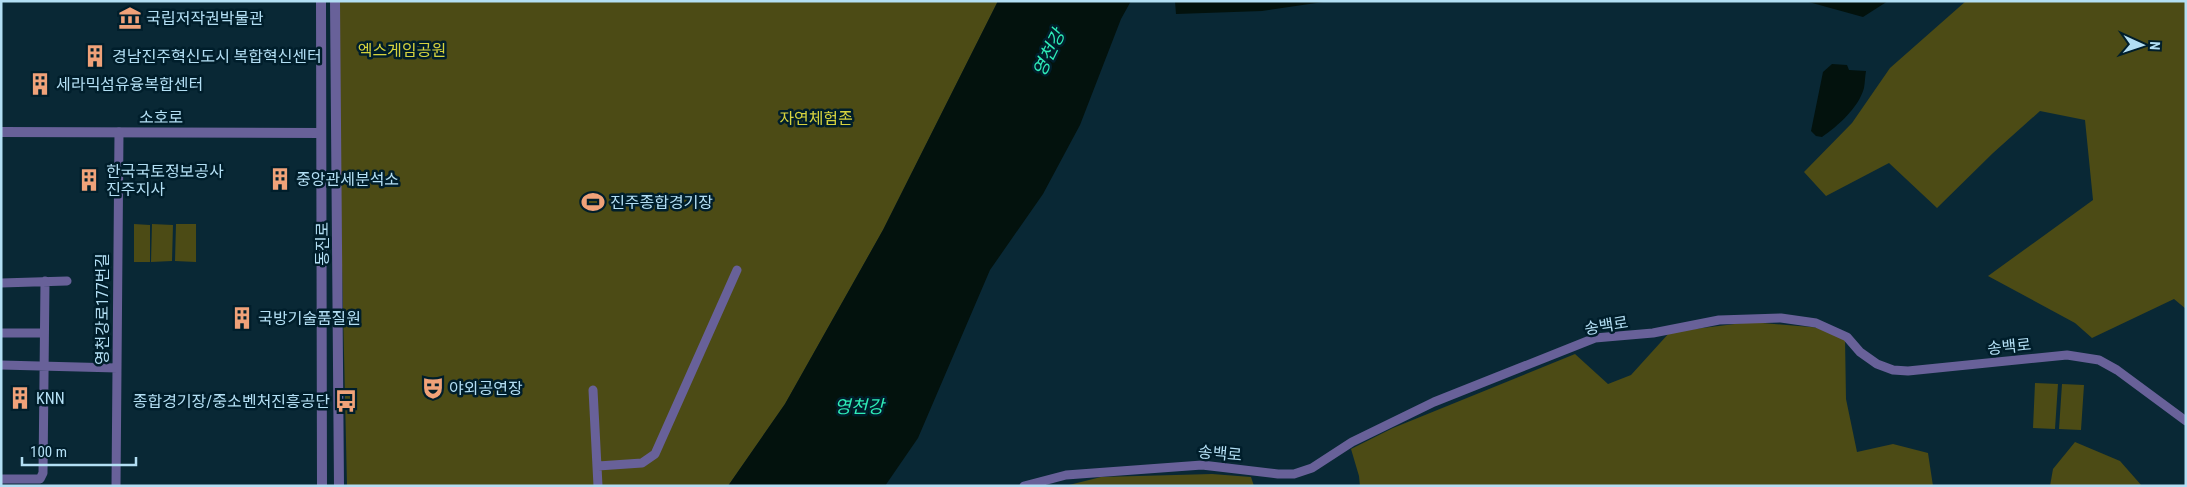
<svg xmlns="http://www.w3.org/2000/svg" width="2187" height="487" viewBox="0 0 2187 487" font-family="'Roboto Condensed','Noto Sans KR',sans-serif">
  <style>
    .green { fill: #4c4b15 }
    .water { fill: #03120d }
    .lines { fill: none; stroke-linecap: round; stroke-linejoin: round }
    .minor { stroke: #686199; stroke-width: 9 }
    .tertiary { stroke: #686199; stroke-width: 10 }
    .labels { text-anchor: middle; stroke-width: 5; stroke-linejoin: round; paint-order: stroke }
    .poi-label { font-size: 16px; fill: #b3dff4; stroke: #001e2b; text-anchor: start }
    .park-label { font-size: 16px; fill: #d6d33e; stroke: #001e2b }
    .street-label { font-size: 16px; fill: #b3dff4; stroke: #001e2b }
    .water-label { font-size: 18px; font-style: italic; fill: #2eedb8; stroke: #001e2b }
  </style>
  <rect width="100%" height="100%" fill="#092835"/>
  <path class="green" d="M336,1h662l-115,229 -98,174 -57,82h-381z
    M1966,1h220v308l-12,-10 -82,39 -17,-15 -87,-47 105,-76 -8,-80 -45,-9 -47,42 -56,55 -48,-45 -63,33 -22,-24 48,-49 38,-55z
    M134,224l16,1v37h-16z
    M152,224l21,1 -1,36 -21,1z
    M176,224h20v38l-21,-1z
    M1751,322l71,6 23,10 1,61 11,53 36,-8 35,9 5,33h-573l-1,-10 -8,-27 42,-21 182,-74 33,30 23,-9 39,-43z
    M2035,383l23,1 -3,45 -22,-1z
    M2062,384l22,1 -3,45 -22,-1z
    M2075,442l45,19 22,25h-92l3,-17z
    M1212,474l39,3 3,9h-189l36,-9z"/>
  <path class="water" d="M998,1h133l-10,18 -41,106 -37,69 -53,76 -72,168 -33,48h-157l57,-82 98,-174z
    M1175,1h155l-68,10 -86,3z
    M1805,1h83l-25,16z
    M1832,64l15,1 2,5 17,1c-1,5 -1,11 -2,17 -5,19 -26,38 -42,49l-6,-1 -5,-5 12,-59z"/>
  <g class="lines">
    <path class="minor" d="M1,283l66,-2
      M1,333h43
      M1,365l116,3
      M593,390l5,96
      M598,466l44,-3 13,-9 82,-184
      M1,479h39l3,-6 2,-192
      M116,486l3,-354
      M1024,486l42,-11 136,-10 76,9h16l18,-6 40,-26 82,-40 161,-64 58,-5 66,-13 62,-2 35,5 31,14 13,15 17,12 16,6 15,1 159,-16 32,5 18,10 69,51"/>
    <path class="tertiary" d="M321,1l1,485
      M335,1l4,485
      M1,132l320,1"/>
  </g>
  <defs>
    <symbol id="museum-bare" viewBox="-9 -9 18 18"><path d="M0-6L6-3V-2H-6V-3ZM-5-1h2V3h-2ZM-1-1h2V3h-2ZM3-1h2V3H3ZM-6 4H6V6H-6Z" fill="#f0a279" stroke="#001e2b" stroke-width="2.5" paint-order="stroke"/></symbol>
    <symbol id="building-bare" viewBox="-9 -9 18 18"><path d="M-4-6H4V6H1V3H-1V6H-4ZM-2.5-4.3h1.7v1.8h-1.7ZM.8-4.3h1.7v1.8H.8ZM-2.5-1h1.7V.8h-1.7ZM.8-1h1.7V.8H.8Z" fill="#f0a279" stroke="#001e2b" stroke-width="2.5" paint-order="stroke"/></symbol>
    <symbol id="stadium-bare" viewBox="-9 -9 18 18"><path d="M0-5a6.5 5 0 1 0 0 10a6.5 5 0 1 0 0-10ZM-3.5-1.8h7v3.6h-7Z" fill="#f0a279" stroke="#001e2b" stroke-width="2.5" paint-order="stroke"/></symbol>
    <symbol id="theatre-bare" viewBox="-9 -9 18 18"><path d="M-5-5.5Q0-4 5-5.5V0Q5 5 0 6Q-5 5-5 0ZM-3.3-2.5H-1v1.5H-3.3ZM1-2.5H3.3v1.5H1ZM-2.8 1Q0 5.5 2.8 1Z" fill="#f0a279" stroke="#001e2b" stroke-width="2.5" paint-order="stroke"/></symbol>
    <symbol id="bus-bare" viewBox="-9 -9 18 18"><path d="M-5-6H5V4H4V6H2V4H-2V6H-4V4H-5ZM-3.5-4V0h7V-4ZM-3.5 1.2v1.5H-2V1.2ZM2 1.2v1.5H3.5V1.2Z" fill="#f0a279" stroke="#001e2b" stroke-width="2.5" paint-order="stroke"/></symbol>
  </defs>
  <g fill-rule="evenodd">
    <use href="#museum-bare" x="114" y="2" width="32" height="32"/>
    <use href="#building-bare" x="79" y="40" width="32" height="32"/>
    <use href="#building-bare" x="24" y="68" width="32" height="32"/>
    <use href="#building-bare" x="264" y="163" width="32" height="32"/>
    <use href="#building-bare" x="73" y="164" width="32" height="32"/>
    <use href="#stadium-bare" x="577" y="186" width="32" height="32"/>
    <use href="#building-bare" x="226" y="302" width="32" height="32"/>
    <use href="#theatre-bare" x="417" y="372" width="32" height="32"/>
    <use href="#building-bare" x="4" y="382" width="32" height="32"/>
    <use href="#bus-bare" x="330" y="385" width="32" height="32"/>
  </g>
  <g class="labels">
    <g class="poi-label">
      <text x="146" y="24">국립저작권박물관</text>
      <text x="112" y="62">경남진주혁신도시 복합혁신센터</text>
      <text x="56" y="90">세라믹섬유융복합센터</text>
      <text x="106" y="177">한국국토정보공사<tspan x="106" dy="18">진주지사</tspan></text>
      <text x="296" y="185">중앙관세분석소</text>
      <text x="610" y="208">진주종합경기장</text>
      <text x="258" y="324">국방기술품질원</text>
      <text x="449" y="394">야외공연장</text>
      <text x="36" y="404">KNN</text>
      <text x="330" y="407" text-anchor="end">종합경기장/중소벤처진흥공단</text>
    </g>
    <g class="park-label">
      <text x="402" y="56">엑스게임공원</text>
      <text x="816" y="124">자연체험존</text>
    </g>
    <g class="street-label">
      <text x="161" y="123">소호로</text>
      <text transform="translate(322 244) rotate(-90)" y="6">동진로</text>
      <text transform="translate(102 309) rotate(-90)" y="6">영천강로177번길</text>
      <text transform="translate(1606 325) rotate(-9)" y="6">송백로</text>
      <text transform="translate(2009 346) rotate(-6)" y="6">송백로</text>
      <text transform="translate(1220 453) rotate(5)" y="6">송백로</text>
    </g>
    <g class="water-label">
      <text transform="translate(1049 53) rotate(-64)" y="6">영천강</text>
      <text x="859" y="413">영천강</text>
    </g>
  </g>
  <rect width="2187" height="487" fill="none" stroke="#b3dff4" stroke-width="5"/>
  <g transform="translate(2142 45) rotate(93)" stroke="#001e2b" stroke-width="4" paint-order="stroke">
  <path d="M0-4L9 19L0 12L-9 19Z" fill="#b3dff4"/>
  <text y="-8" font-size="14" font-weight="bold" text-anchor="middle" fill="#b3dff4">N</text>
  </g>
  <path d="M22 457v8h114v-8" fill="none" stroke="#b3dff4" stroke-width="2.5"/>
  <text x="30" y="457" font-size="15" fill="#b3dff4" stroke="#001e2b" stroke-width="4" paint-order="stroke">100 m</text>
</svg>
